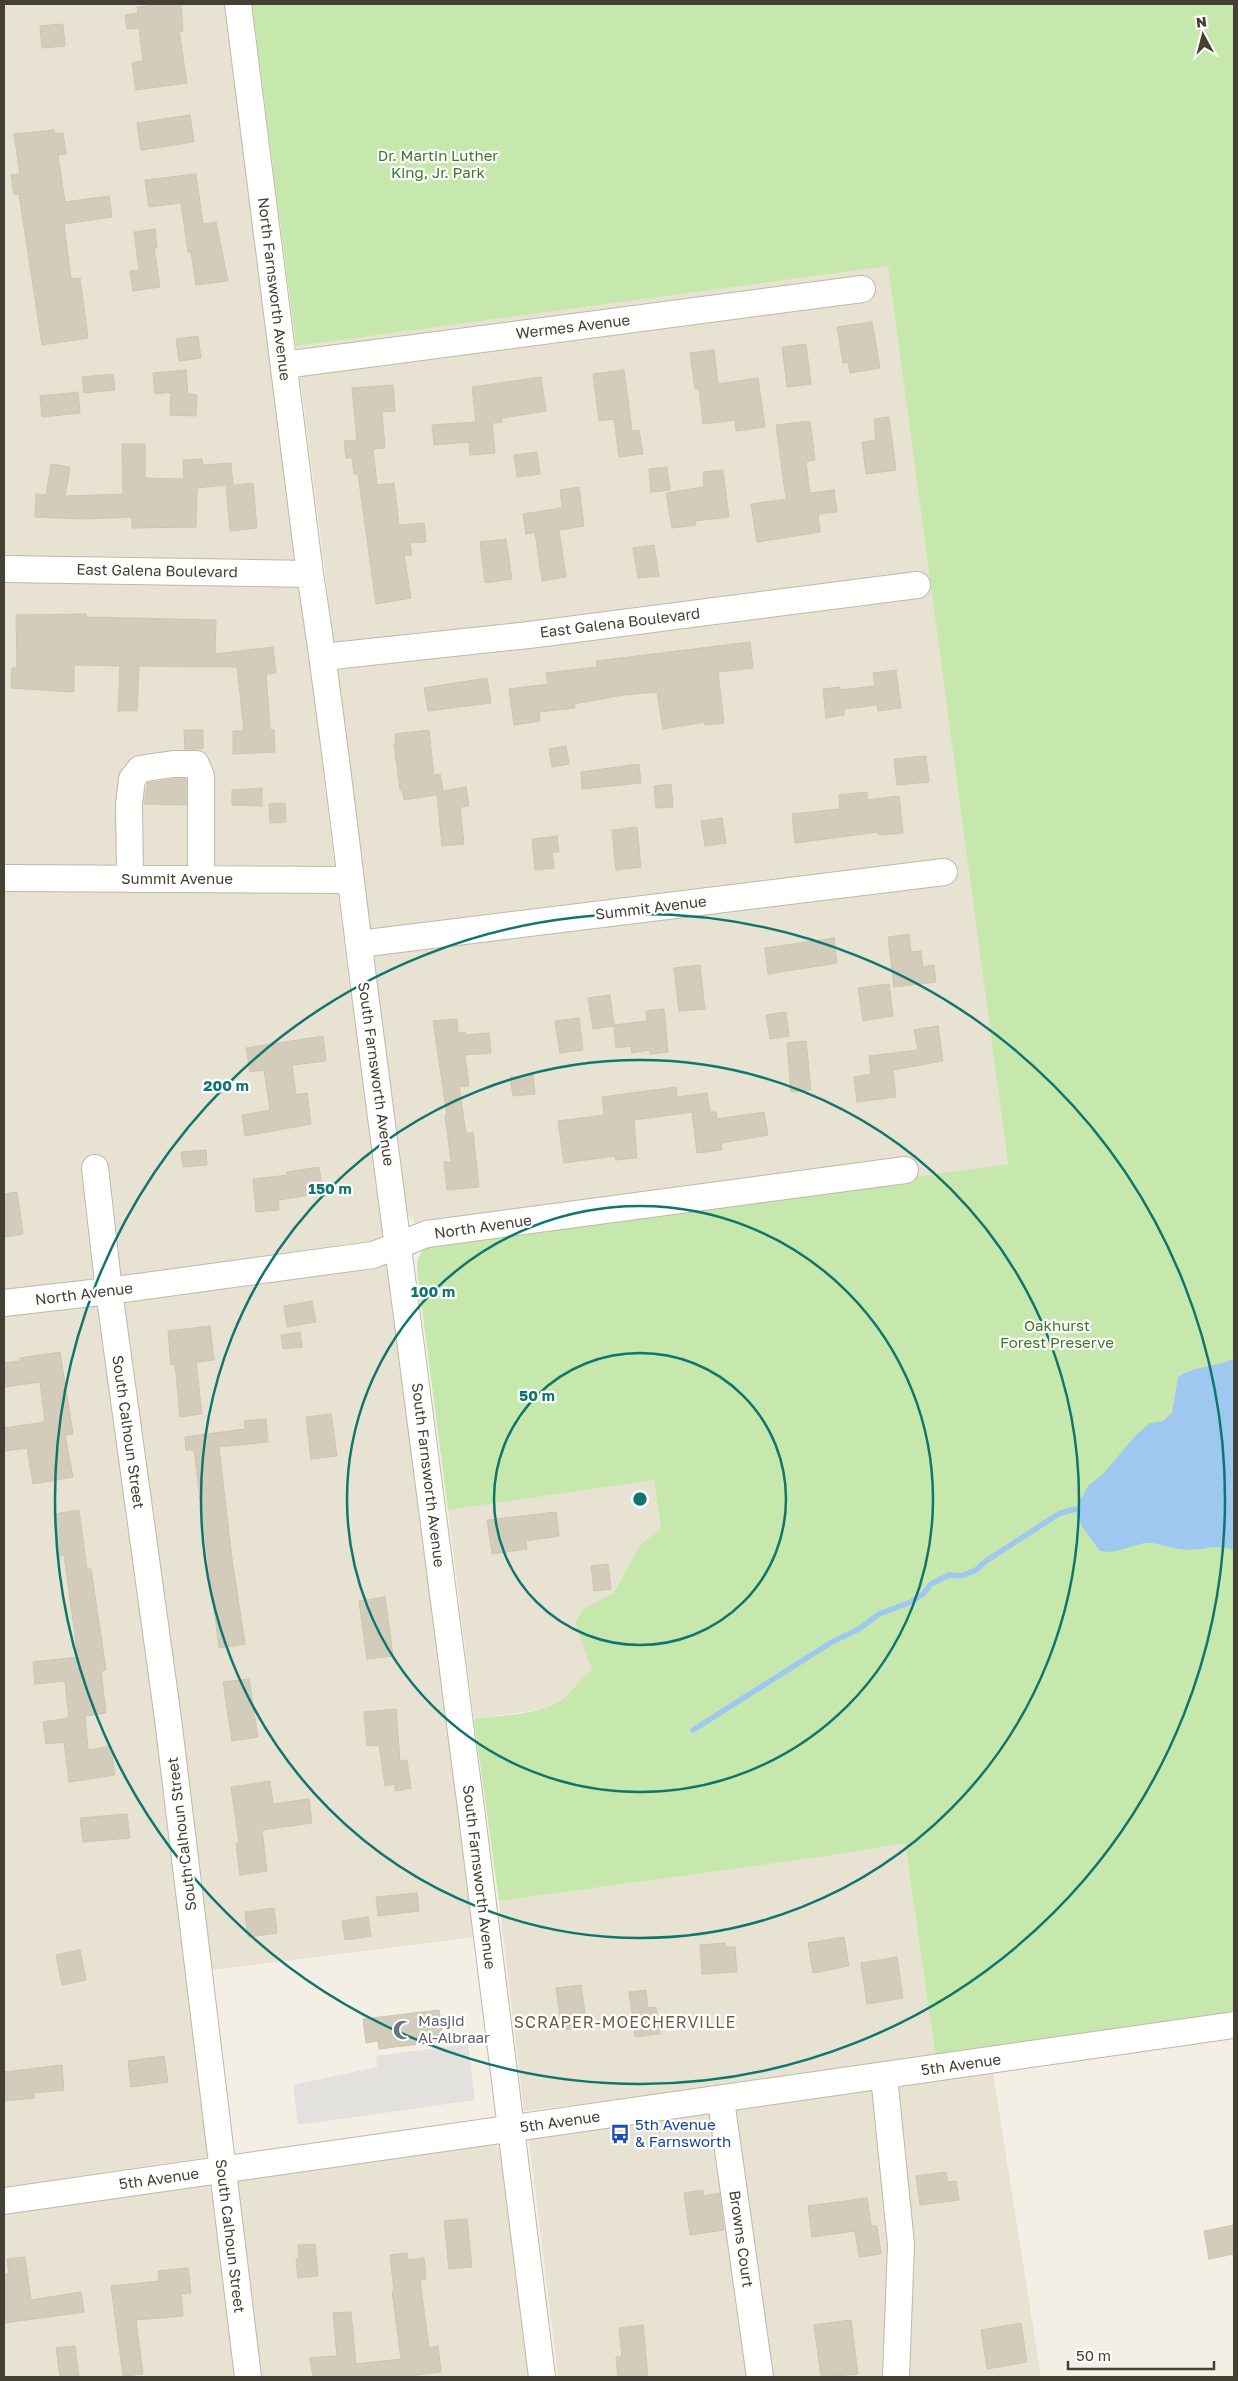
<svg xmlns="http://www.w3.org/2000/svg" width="1238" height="2381" viewBox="0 0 1238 2381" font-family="'Golos Text',sans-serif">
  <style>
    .residential { fill: #e7e2d2 }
    .green { fill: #c7e8ac }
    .parking { fill: #e3e1dd }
    .water { fill: #9fc8f1 }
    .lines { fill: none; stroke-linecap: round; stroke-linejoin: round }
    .stream { stroke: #9fc8f1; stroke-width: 5.5 }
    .building { fill: #d4ccba; stroke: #cfc5ad }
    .minor-casing { stroke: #beb8a7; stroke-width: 28 }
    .minor { stroke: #fff; stroke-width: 26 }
    .ring { fill: none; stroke: #0f766e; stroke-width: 2.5 }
    .labels { text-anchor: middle; stroke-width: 4.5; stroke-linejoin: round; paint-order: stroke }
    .park-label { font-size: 15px; fill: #3e7727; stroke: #fff }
    .street-label { font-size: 15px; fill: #454034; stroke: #fff }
    .worship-label { font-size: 15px; fill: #5b616d; stroke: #fff; text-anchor: start }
    .transit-label { font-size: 15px; fill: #164399; stroke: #fff; text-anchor: start }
    .neighbourhood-label { font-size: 16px; letter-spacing: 1px; fill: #685f4b; stroke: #fff }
    .centre { fill: #0f766e; stroke: #fff; stroke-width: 2.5 }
    .ring-label { font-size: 15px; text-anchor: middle; font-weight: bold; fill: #0f766e; stroke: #fff; stroke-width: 4.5; stroke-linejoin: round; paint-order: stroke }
  </style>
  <rect width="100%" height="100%" fill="#f3efe4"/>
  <path class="residential" d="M4,4h222l46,346 73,602 62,439 69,546 -265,33 17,184 -224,33z
    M888,265l120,899 -577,79 -24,-30 -111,-867z
    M654,1480l29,209 -209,30 -26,-209z
    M905,1843l31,216 -412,52 -25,-210 322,-44z
    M993,2073l48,304h-483l-29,-238z
    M493,2144l7,6 5,21 26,206h-527v-165z"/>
  <path class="green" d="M252,4h982v2010l-298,45 -31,-216 -84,14 -322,44 -25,-182c25,-4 68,-4 88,-19 11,-8 18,-22 30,-30l-17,-47 8,-14 31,-16 26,-48 21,-16 -7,-49 -206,30 -31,-240c0,-13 3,-19 14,-27l577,-79 -120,-898 -592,80z"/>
  <path class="parking" d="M468,2044l7,56 -177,25 -5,-40 84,-18 -1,-11z"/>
  <path class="water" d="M1234,1358v192c-18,-7 -35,2 -54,-1 -12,-1 -22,-7 -35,-6 -15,3 -29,11 -45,8l-19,-26 -5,-16 12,-23 16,-13 32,-38 14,-12 13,-2 9,-8 6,-36c17,-12 39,-9 56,-19z"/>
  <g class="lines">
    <path class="stream" d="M693,1730l139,-88 27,-13 20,-15 32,-12 12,-8 8,-10 18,-9 12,1 15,-6 10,-9 74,-48 16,-4"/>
  </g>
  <path class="building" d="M151,4h30l2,27h-4l8,52 -51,7 -4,-27 11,-2 -4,-33 -12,1 -2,-14 13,-2 -1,-6 14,-1z
    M63,24l2,22 -23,2 -2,-22z
    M190,115l4,27 -53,8 -4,-27z
    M54,130l1,4 8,-1 3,21 -8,1 7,47 44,-6 3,21 -48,7 7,55 9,-1 8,60 -46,7 -23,-151 -5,1 -3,-20 9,-1 -6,-40z
    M196,174l7,50 13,-2 12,59 -32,4 -5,-33h-3l-7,-49 -32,4 -4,-27z
    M155,229l2,19h-3l6,39 -27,4 -3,-20 9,-1 -5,-38z
    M872,322l8,46 -30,5 -2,-11 -5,1 -6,-36z
    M198,336l3,22 -22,3 -3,-22z
    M806,344l5,40 -24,3 -5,-40z
    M714,350l4,34 40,-6 7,49 -29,4 -1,-11 -32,4 -4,-35h-4l-5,-36z
    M186,370l2,24 9,1 -1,21 -26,-1 1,-23 -16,2 -2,-21z
    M624,370l8,61 7,-1 4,24 -24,3 -5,-38 -15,2 -6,-47z
    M113,374l2,16 -31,3 -2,-16z
    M541,377l5,34 -44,7v4l-10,1 3,30 -25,2 -1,-13 -35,3 -2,-20 44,-3 -4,-35z
    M393,385l2,26 -13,1 3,36 -12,1 4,36 17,-2 5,42 25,-2 2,19 -16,1 2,12h-8l7,43 -35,6 -18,-130h-4l-2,-16h-6l-2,-17 13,-1 -5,-52z
    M78,392l2,21 -38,4 -2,-21z
    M889,417l7,53 -30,4 -4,-32 14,-2 -2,-21z
    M810,421l5,39 -9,2 4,31 24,-3 3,22 -19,2 2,18 -63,10 -6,-38 35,-5 -10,-74z
    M122,444h23v34l39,1 -1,-19 19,-1 1,6 28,-2 2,21 -36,4 -1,39 -64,1v-11l-48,2 -49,-2 1,-23 10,1 5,-31 19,3 -5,29 58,-2z
    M537,452l3,22 -23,3 -3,-22z
    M667,467l3,23 -19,2 -2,-23z
    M723,470l6,47 -34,4 1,4 -24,3 -6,-35 38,-6 -1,-15z
    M253,483l4,45 -27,3 -4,-45z
    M579,487l5,39 -25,4 7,47 -24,4 -7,-49 -9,2 -3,-20 39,-6 -2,-18z
    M506,539l6,40 -27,4 -5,-41z
    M654,545l5,31 -21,2 -5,-30z
    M86,614v3l130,3 -1,34 58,-7 3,26 -10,1 4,56h4l1,22 -42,2v-23h11l-7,-64 -98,-1 -2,45h-19l2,-45 -46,-1v27l-63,-4 1,-20h5l-1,-53z
    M750,642l3,26 -35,4 6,51 -19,2v-3l-42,7 -6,-37 -34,3 -49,9 1,4 -36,4 1,9 -26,4 -5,-36 39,-5 -2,-11 51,-6 -1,-6z
    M896,670l5,38 -23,3 -1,-6 -33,4v6l-18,3 -3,-29 17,-2v3l35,-4 -2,-13z
    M487,678l4,25 -63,8 -4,-23z
    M184,730h19v19h-18z
    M429,730l5,45 6,-1 3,17 23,-4 3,19 -9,1 4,37 -22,2 -5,-51 -33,5 -2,-10h-2l-6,-46h2l-1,-10z
    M566,746l3,18 -17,3 -3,-18z
    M926,756l3,26 -32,3 -3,-26z
    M639,764l2,19 -59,6 -1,-17z
    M174,779h12v26l-42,-1 4,-21z
    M671,784l2,23 -17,1 -2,-22z
    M262,788v18l-30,-1v-15z
    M867,792l1,8 31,-4 4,37 -24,2 -1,-3 -83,11 -3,-29 48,-5 -1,-14z
    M285,803l1,19 -16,1 -1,-19z
    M722,818l4,25 -21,3 -4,-25z
    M637,827l4,40 -25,3 -4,-40z
    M557,836l2,16h-7l2,16 -19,2 -3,-31z
    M909,934l2,18 10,-1 2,16 11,-2 2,17 -42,5 -6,-50z
    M834,938l3,25 -69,11 -3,-26z
    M700,965l5,44 -26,2 -5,-43z
    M889,984l4,32 -30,5 -5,-33z
    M610,995l4,30 33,-4 -1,-10 18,-2 4,43 -18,2v-4l-18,3 -1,-7 -15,2 -2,-22 -21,3 -5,-31z
    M786,1012l3,24 -19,3 -4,-24z
    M579,1018l4,32 -23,3 -5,-32z
    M457,1019l1,14 7,-1 1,3 23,-2 2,20 -26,2 4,31 -10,1 7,46h7l6,54 -32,3 -3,-28h7l-6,-47h2l-14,-94z
    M938,1026l5,35 -50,9 3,27 -39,5 -3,-25 17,-3 -2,-18 49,-6 -4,-20z
    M323,1036l3,25 -34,4 4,30 11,-2 4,31 -66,12 -3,-21 28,-5 -6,-40 -14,2 -4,-24z
    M806,1041l5,49 -20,2 -4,-49z
    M533,1075l2,19 -22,2 -3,-19z
    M676,1087l1,10 30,-4 3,19h6l1,7 47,-7 4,23 -47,8 1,7 -25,3 -5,-41 -58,8 3,38 -21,2 -1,-4 -51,7 -6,-42 46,-6 -2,-18z
    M206,1150l1,15 -24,2 -2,-15z
    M319,1167l4,26 -45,7 1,10 -23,2 -3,-33 35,-4 -1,-3z
    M17,1192l6,42 -19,3v-43z
    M312,1301l4,21 -29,5 -3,-21z
    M210,1326l4,34 -18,2 6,52 -22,3 -5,-53 -4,1 -3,-34z
    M300,1332l2,15 -19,2 -2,-14z
    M60,1352l13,82 -8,1 8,42 -40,7 -6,-36 -23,3v-23l41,-6 -5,-40 -36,5v-24l16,-2v-3z
    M331,1414l6,42 -26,3 -5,-42z
    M266,1419l2,23 -49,5 13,112 13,85 -26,4 -25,-198h-8l-1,-13 60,-8 -1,-8z
    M79,1510l8,59h4l15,101 -5,1 5,42 -21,3 3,34 23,-4 4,29 -46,7 -5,-40 -18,2 -3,-22 26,-4 -4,-37 -30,3 -2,-22 45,-5 -14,-102 -4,1 -6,-42z
    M556,1512l3,24 -33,5 1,8 -35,5 -5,-34z
    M608,1564l3,25 -17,2 -3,-25z
    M385,1597l8,59 -26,3 -8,-58z
    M249,1679l9,58 -26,4 -9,-59z
    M396,1709l4,52 7,-1 4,28 -16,3v-7l-10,2 -6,-41 -12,1 -3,-34z
    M270,1781l3,23 36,-5 3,24 -50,7 5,41 -27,4 -4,-31 3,-1 -8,-56z
    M127,1814l3,24 -47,4 -3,-24z
    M417,1893l2,18 -41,5 -2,-19z
    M274,1908l3,25 -29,4 -3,-25z
    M368,1917l3,19 -26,4 -3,-19z
    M844,1937l5,29 -36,7 -5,-30z
    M725,1943l1,4h9l2,25 -35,2 -2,-29z
    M80,1950l6,30 -24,5 -6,-30z
    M897,1957l6,41 -36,6 -6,-41z
    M581,1985l6,42 -25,3 -6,-42z
    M646,1990l2,18 8,-1 4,27 -25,3 -6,-45z
    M439,2010l4,31 -64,8 -1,-8 -12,2 -3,-24z
    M164,2056l4,26 -37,5 -3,-26z
    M62,2065l2,25 -30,3 1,5 -31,3v-29z
    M946,2172l2,10 8,-1 3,19 -39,5 -4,-29z
    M703,2190l1,6 15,-3 5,37 -34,5 -6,-42z
    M867,2198l4,28h6l4,28 -22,3 -4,-26 -43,6 -4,-31z
    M467,2219l5,48 -23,2 -5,-48z
    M1234,2225v29l-25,5 -5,-28z
    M315,2244l3,32 -20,2 -2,-19 3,-1 -1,-13z
    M407,2253l1,7 16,-2 2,21 -6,1 9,68 9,-2 3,26 -41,5h-87l-3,-19 27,-2 -4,-43 18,-1 5,52 45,-5 -9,-68h2l-4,-36z
    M25,2257l6,43 50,-8 3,20 -80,11v-49h5l-2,-15z
    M188,2268l3,25 -10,1 2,22 -47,4 7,54 -20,2 -12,-90 48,-5 -1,-10z
    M851,2320l7,54 -37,3 -7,-52z
    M1021,2323l6,39 -40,7 -6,-39z
    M643,2325l5,52h-30l-2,-20h6l-3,-29z
    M75,2346l4,31h-19l-4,-29z"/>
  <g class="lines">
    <defs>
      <path id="minor" d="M238,4l72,570c23,144 38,290 57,435 62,455 118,912 175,1368
        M284,365l578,-76
        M4,569l306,5
        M323,657l206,-22 388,-50
        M4,878l346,2
        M130,879l-1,-75 3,-25 8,-10 33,-5h23l5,12v103
        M359,944l585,-72
        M95,1168l14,123 59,428 80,658
        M4,1303l105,-12 264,-36 54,-21 478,-64
        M884,2076l17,168 -5,133
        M721,2100l39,277
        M4,2201l1230,-176"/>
    </defs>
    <use href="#minor" class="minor-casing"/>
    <use href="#minor" class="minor"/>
  </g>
  <g class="ring">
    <circle cx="640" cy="1499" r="146"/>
    <circle cx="640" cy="1499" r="293"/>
    <circle cx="640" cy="1499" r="439"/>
    <circle cx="640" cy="1499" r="585"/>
  </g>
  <defs>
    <symbol id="mosque-bare" viewBox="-9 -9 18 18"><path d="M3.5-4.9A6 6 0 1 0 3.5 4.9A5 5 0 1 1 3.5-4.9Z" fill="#6b7280" stroke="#fff" stroke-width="2.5" paint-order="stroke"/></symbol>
    <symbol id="bus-bare" viewBox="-9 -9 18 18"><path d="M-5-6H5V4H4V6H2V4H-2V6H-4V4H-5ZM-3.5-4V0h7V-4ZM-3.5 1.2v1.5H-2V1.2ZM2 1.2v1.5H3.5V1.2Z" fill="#1a4fb4" stroke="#fff" stroke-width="2.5" paint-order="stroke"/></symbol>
  </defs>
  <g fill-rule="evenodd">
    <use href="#mosque-bare" x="389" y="2016" width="28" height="28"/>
    <use href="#bus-bare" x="606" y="2120" width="28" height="28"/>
  </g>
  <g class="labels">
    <g class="park-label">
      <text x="438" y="161">Dr. Martin Luther<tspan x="438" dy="17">King, Jr. Park</tspan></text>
      <text x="1057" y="1331">Oakhurst<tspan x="1057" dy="17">Forest Preserve</tspan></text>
    </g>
    <g class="street-label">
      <text transform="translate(274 289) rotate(83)" y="5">North Farnsworth Avenue</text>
      <text transform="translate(573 327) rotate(-7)" y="5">Wermes Avenue</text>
      <text transform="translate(157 571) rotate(1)" y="5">East Galena Boulevard</text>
      <text transform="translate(620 623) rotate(-7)" y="5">East Galena Boulevard</text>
      <text x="177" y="884">Summit Avenue</text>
      <text transform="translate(651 908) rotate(-7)" y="5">Summit Avenue</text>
      <text transform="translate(376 1074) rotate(82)" y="5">South Farnsworth Avenue</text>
      <text transform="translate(483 1227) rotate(-8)" y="5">North Avenue</text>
      <text transform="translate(84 1294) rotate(-7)" y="5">North Avenue</text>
      <text transform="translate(128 1432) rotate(82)" y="5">South Calhoun Street</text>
      <text transform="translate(428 1475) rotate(83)" y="5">South Farnsworth Avenue</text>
      <text transform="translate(182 1834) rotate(-97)" y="5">South Calhoun Street</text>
      <text transform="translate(479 1877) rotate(83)" y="5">South Farnsworth Avenue</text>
      <text transform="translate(961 2065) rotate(-8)" y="5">5th Avenue</text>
      <text transform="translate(560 2122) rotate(-8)" y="5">5th Avenue</text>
      <text transform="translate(159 2179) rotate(-8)" y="5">5th Avenue</text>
      <text transform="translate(230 2236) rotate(83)" y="5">South Calhoun Street</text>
      <text transform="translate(741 2239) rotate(82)" y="5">Browns Court</text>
    </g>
    <g class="worship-label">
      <text x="418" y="2026">Masjid<tspan x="418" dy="17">Al-Albraar</tspan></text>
    </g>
    <g class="transit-label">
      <text x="635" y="2130">5th Avenue<tspan x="635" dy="17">&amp; Farnsworth</tspan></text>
    </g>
    <g class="neighbourhood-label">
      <text x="625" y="2028">SCRAPER-MOECHERVILLE</text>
    </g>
  </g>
  <circle cx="640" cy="1499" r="8" class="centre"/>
  <g class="ring-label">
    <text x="226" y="1091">200 m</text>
    <text x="330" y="1194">150 m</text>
    <text x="433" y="1297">100 m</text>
    <text x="537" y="1401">50 m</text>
  </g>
  <rect width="1238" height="2381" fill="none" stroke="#454034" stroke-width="10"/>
  <g transform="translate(1203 35) rotate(353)" stroke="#ffffff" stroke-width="4" paint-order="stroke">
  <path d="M0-4L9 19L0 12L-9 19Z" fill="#454034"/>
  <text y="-8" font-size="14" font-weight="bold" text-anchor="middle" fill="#454034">N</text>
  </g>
  <path d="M1068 2361v8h146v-8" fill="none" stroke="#454034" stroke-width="2.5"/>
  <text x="1076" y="2361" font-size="15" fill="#454034" stroke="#ffffff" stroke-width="4" paint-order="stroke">50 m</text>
</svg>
